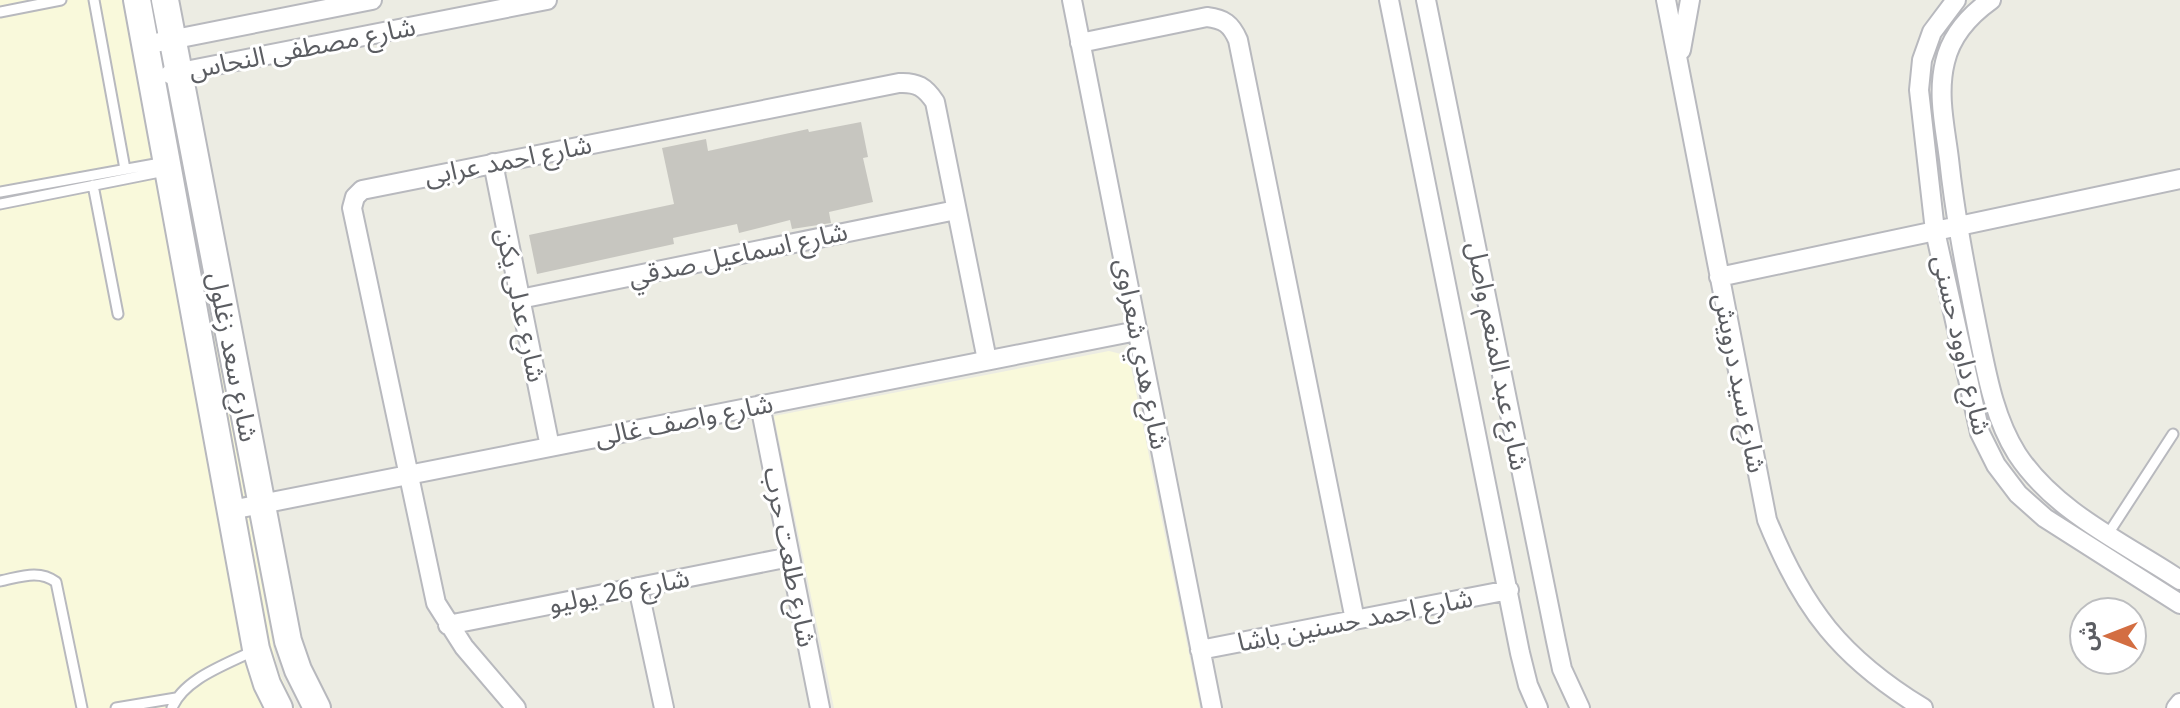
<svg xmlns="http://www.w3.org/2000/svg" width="2180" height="708" viewBox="0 0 2180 708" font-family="'Noto Sans','Noto Sans Arabic',sans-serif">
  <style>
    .commercial { fill: #f9f9db }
    .building { fill: #c7c6c0 }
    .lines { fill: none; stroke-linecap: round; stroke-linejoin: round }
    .lane-casing { stroke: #b8b9be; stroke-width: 13 }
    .street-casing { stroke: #b8b9be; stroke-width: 22 }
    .secondary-casing { stroke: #b7b8bd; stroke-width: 30 }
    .lane { stroke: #fff; stroke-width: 9 }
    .street { stroke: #fff; stroke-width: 18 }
    .secondary { stroke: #fff; stroke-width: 26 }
    .labels { text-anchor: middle; stroke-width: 6; stroke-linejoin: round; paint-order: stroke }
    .street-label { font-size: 26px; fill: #5b5d62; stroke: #fff }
  </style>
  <rect width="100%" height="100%" fill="#ecece3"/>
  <path class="commercial" d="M0,0h153l124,667 18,41h-295z
    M1109,351l16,4 5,7 70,346h-366l-60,-292z"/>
  <path class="building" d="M861,122l7,35 -5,1 10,44 -44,10 2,11 -39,6 -2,-9 -51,13 -2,-9 -64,14 1,6 -137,30 -8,-39 145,-31 -12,-56 44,-9 2,12 100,-22 1,3z"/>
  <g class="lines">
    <defs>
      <path id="lane" d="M94,0l31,169
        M0,12l61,-12
        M93,185l25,129
        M0,192l166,-30
        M0,204l165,-33
        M2108,534l65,-100
        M0,581c20,-4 39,-12 56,1l26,126
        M116,708l60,-10
        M172,708c12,-30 56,-44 83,-58"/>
      <path id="street" d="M1072,0l140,708
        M1389,0l131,653 8,32 10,23
        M1426,0l130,641 6,28 18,39
        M1666,0l101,520c36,89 74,138 156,188
        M1956,0l-24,32 -10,28 -3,30 16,141 45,202 16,32 22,29 27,24 135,86
        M1991,0c-21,15 -40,36 -46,62 -8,32 0,65 4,97 6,57 17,112 28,168 9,43 16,89 40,127 38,58 107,89 163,126
        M1080,43l127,-26c17,2 24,7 31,23l117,580
        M145,45l227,-45
        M1681,50l9,-50
        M170,74l377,-74
        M493,163l57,284
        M1719,277l461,-98
        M520,299l436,-89
        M760,405l60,303
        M231,510l906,-179
        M638,587l26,121
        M448,625l342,-68
        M1200,650l309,-60
        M516,708l-52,-61 -28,-44 -84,-395 3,-11 7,-7 537,-107c18,-1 26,4 36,19l52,258
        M2176,708l4,-5"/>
      <path id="secondary" d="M137,0l119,649 11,35 12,24
        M165,0l123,641 10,29 19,38"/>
    </defs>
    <use href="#lane" class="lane-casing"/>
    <use href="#street" class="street-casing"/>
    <use href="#secondary" class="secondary-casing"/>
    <use href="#lane" class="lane"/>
    <use href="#street" class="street"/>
    <use href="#secondary" class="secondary"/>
  </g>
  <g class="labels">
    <g class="street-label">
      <text transform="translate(302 48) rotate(-11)" y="9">شارع مصطفى النحاس</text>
      <text transform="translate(508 160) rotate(-11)" y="9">شارع احمد عرابى</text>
      <text transform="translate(738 254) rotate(-12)" y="9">شارع اسماعيل صدقي</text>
      <text transform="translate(521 305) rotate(78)" y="9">شارع عدلى يكن</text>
      <text transform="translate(1962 345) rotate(77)" y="9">شارع داوود حسنى</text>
      <text transform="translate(1142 354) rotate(79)" y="9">شارع هدي شعراوى</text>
      <text transform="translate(1498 356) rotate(79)" y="9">شارع عبد المنعم واصل</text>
      <text transform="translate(233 357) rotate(79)" y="9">شارع سعد زغلول</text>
      <text transform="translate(1740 383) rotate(79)" y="9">شارع سيد درويش</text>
      <text transform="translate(684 420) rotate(-11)" y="9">شارع واصف غالى</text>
      <text transform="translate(790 557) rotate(79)" y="9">شارع طلعت حرب</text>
      <text transform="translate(619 591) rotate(-11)" y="9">شارع 26 يوليو</text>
      <text transform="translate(1355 620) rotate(-11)" y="9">شارع احمد حسنين باشا</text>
    </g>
  </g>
  <g transform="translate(2108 636) rotate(270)"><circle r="38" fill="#ffffff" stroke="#bdbec0" stroke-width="2"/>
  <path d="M0-6L14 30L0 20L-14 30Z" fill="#d36e42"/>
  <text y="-12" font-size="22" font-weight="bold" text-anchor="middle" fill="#5b5d62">ش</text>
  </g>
</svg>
